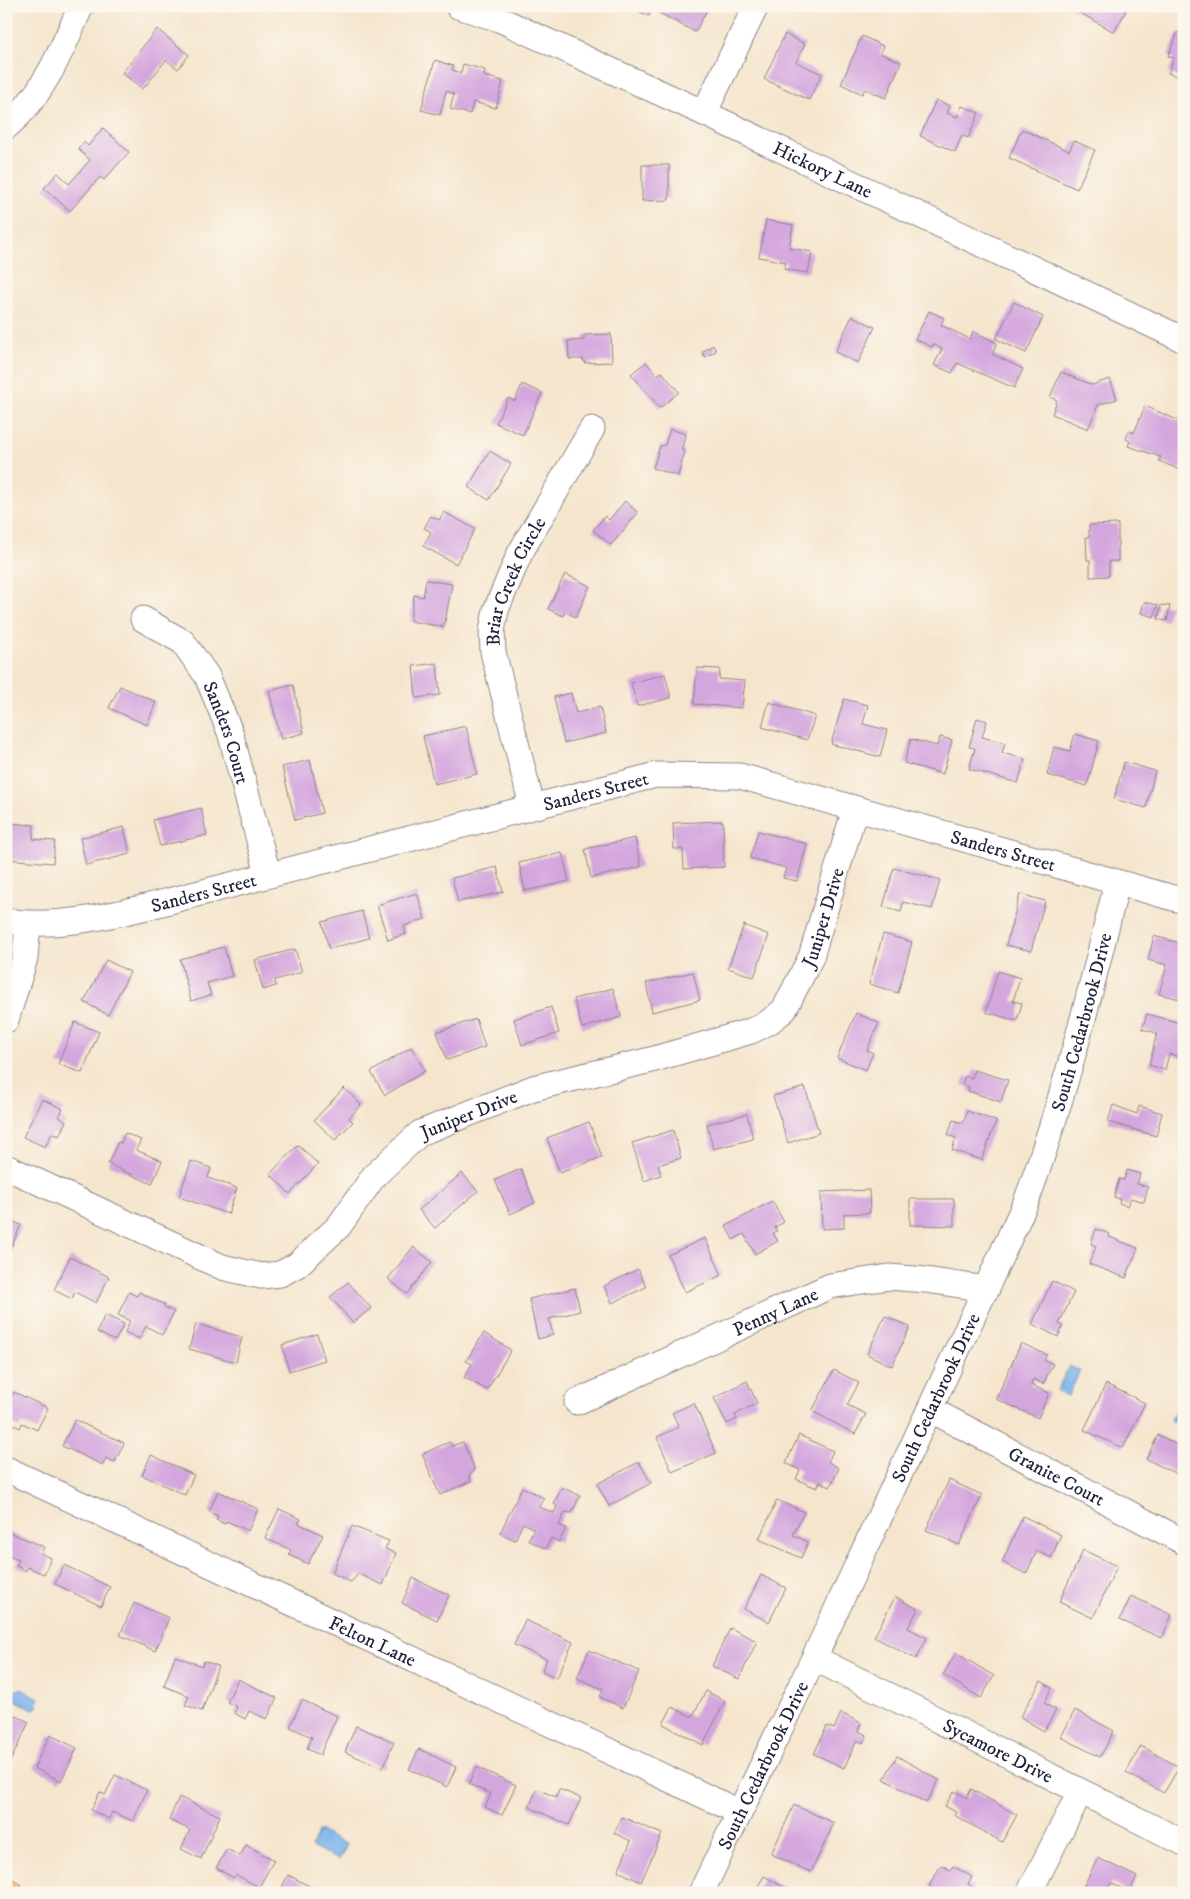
<svg xmlns="http://www.w3.org/2000/svg" width="1190" height="1899" viewBox="0 0 1190 1899" font-family="'IM FELL DW Pica',serif">
  <style>
    .water { fill: #7db3ec; stroke: #506a94 }
    .building { fill: #d4a6de }
    .lines { fill: none; stroke-linecap: round; stroke-linejoin: round }
    .minor-casing { stroke: #8c8484; stroke-width: 27 }
    .major-casing { stroke: #8c8484; stroke-width: 29 }
    .minor { stroke: #fff; stroke-width: 25 }
    .major { stroke: #f6be87; stroke-width: 28 }
    .labels { text-anchor: middle; stroke-width: 4.5; stroke-linejoin: round; paint-order: stroke }
    .street-label { font-size: 19px; fill: #22223b; stroke: #fbf7ec }
  </style>
  <rect width="100%" height="100%" fill="#fbf7ec"/>
  <filter id="ink" filterUnits="userSpaceOnUse"><feTurbulence type="fractalNoise" baseFrequency=".02" numOctaves="2"/><feDisplacementMap in="SourceGraphic" scale="10" xChannelSelector="R" yChannelSelector="G"/><feConvolveMatrix kernelMatrix="1 2 1 2 8 2 1 2 1" color-interpolation-filters="sRGB"/></filter>
  <filter id="wash" filterUnits="userSpaceOnUse"><feTurbulence type="fractalNoise" baseFrequency=".0096" numOctaves="4" result="noise"/><feDisplacementMap in="SourceGraphic" scale="20" xChannelSelector="R" yChannelSelector="G"/><feGaussianBlur stdDeviation="1.12" result="paint"/><feColorMatrix in="noise" values="0 0 0 0 0 0 0 0 0 0 0 0 0 0 0 0 0 1.4 0 .05"/><feComposite in="paint" operator="in"/></filter>
  <g filter="url(#wash)">
    <rect width="100%" height="100%" fill="#f5e5cd"/>
    <path class="water" d="M1069,1366l11,5 -12,25 -11,-5z
      M1177,1407l7,3v17l-14,-7z
      M21,1689l18,9 -1,9 -5,2 -16,-8 -4,-6 2,-4z
      M319,1831l28,14 -8,15 -28,-13z"/>
    <g id="blocks">
      <path class="building" d="M638,6h71l-14,26 -43,-23 -3,7 -13,-6z
        M1068,6h49l9,5 -12,21z
        M157,29l32,26 -11,14 -12,-9 -23,29 -21,-16z
        M1178,32l6,3v44l-16,-6 6,-15 -6,-2z
        M785,34l20,10 -9,18 26,12 -13,26 -45,-21z
        M862,36l21,10 -3,7 21,9 -15,36 -21,-9 -3,5 -21,-10z
        M435,60l18,6 -1,4 9,3 2,-9 22,6 -1,6 19,5 -7,27 -23,-6 -3,12 -20,-5 4,-15 -8,-3 -6,24 -19,-5z
        M936,100l14,6 -3,7 10,4 5,-11 17,7 -11,25 -6,-3 -7,17 -35,-16z
        M103,128l26,24 -25,28 -4,-3 -30,34 -26,-23 14,-15 11,11 21,-24 -12,-11 6,-7 4,4z
        M1022,129l47,22 5,-10 21,9 -18,39 -68,-31z
        M642,165h27v35l-27,1z
        M766,220l27,5 -4,23 23,4 -4,21 -24,-4 2,-7 -27,-5z
        M1014,302l29,15 -17,36 -30,-14z
        M929,311l15,7 -3,7 29,14 3,-8 24,12 -5,11 31,15 -9,19 -57,-25 -5,10 -18,-8 8,-16 -9,-5 -1,3 -17,-8z
        M852,316l23,11 -17,36 -23,-11z
        M611,334l1,28 -27,1 -2,-4h-14l-1,-18 16,-1v-5z
        M713,345l3,6 -11,6 -3,-5z
        M646,362l11,13 5,-3 17,20 -19,16 -29,-34z
        M1061,372l31,13 18,-6 7,20 -19,6 -10,24 -36,-15 5,-14 -7,-3z
        M522,384l20,9 -19,42 -27,-12 12,-25 7,3z
        M1145,406l39,17v39l-4,8 -21,-9 2,-4 -33,-11 2,-5 -4,-2 3,-8 5,2z
        M670,429l16,5 -5,16 4,1 -7,25 -25,-8 7,-22 5,-1z
        M490,451l21,13 -22,36 -21,-13z
        M625,501l13,12 -27,32 -18,-15 12,-14 4,4z
        M444,512l31,17 -19,35 -33,-18 8,-14 -7,-4 7,-12 8,4z
        M1118,524v37h-9v15l-19,1v-17h-3l-1,-23h3v-12z
        M565,574l25,12 -14,31 -11,-5 -2,4 -15,-7z
        M426,580l26,4 -8,43 -34,-6 4,-26 9,2z
        M1144,602l14,3 -4,12 -13,-4z
        M1161,605l9,1 -3,15 -9,-2z
        M437,663l3,32 -24,3 -3,-32z
        M697,668l23,1 -1,10 26,2 -3,27 -48,-4z
        M665,674l6,24 -34,8 -6,-23z
        M293,685l11,48 -23,6 -12,-48z
        M120,686l36,16 -9,23 -38,-17z
        M571,693l5,20 24,-6 6,26 -42,10 -10,-46z
        M844,699l24,6 -5,19 24,6 -7,27 -49,-13z
        M769,702l46,14 -8,24 -45,-13z
        M977,718l10,3 -5,16 23,6 -3,10 23,6 -7,24 -49,-14 6,-21 -6,-1z
        M466,726l11,48 -43,10 -11,-48z
        M1075,734l24,7 -12,45 -40,-11 7,-28 16,4z
        M940,737l12,3 -9,34 -39,-11 7,-24 26,7z
        M310,760l12,53 -27,7 -13,-53z
        M1124,762l31,9 -9,37 -32,-9z
        M201,808l6,27 -47,11 -7,-26z
        M723,821l1,46 -40,2 -1,-20h-9l-1,-26z
        M6,823l28,2 -1,14 22,2 -2,22 -47,-4z
        M1184,823v13l-4,-1z
        M124,827l6,27 -44,11 -6,-27z
        M758,831l49,13 -10,37 -14,-3 3,-10 -36,-10z
        M635,838l6,29 -50,11 -6,-29z
        M562,853l7,28 -44,10 -6,-28z
        M497,867l6,25 -45,10 -6,-24z
        M894,868l46,12 -8,29 -29,-7 -2,10 -18,-5z
        M417,893l8,26 -21,7 2,8 -18,6 -11,-35z
        M1020,894l25,7 -14,50 -25,-6z
        M362,911l7,27 -40,11 -7,-27z
        M744,925l25,10 -15,42 -26,-9z
        M883,934l29,8 -14,51 -29,-9z
        M1154,936l30,8v56l-25,-6 8,-29 -19,-5z
        M224,947l8,29 -25,7 4,12 -20,6 -11,-42z
        M295,949l7,23 -27,8 1,6 -13,4 -8,-30z
        M106,960l24,12 -22,43 -24,-13z
        M998,971l22,7 -7,23 9,2 -5,18 -31,-9z
        M693,972l7,28 -48,12 -6,-29z
        M613,988l8,29 -39,11 -8,-29z
        M551,1007l8,26 -37,12 -8,-26z
        M856,1013l23,10 -12,27 6,3 -7,17 -29,-12z
        M1147,1014l37,10 -1,34 -14,-4 -4,16 -16,-5 8,-32 -15,-4z
        M476,1019l9,28 -38,13 -10,-28z
        M75,1022l24,10 -17,41 -24,-9z
        M411,1047l14,24 -40,24 -14,-23z
        M974,1070l34,10 -7,22 -33,-11 1,-4 -7,-2 3,-9 7,2z
        M805,1087l14,46 -31,10 -15,-47z
        M344,1088l17,17 -12,13 4,4 -18,18 -21,-20z
        M42,1099l21,10 -4,8 7,4 -7,15 -7,-3 -7,14 -22,-10z
        M1113,1105l24,9 2,-8 23,7 -6,23 -48,-14z
        M967,1111l29,10 -14,39 -30,-10 4,-12 -8,-3 5,-15 10,3z
        M747,1114l6,25 -40,10 -6,-25z
        M589,1122l13,35 -42,16 -13,-35z
        M673,1130l8,28 -23,7 3,10 -17,6 -12,-38z
        M125,1133l16,7 -5,10 26,11 -10,23 -44,-20 10,-22 3,1z
        M298,1145l20,19 -28,30 -20,-20z
        M191,1161l20,7 -3,10 29,10 -9,26 -49,-17z
        M521,1169l14,34 -25,11 -15,-34z
        M1127,1170l13,4 -3,10 11,3 -4,15 -13,-4 -4,8 -8,-3 1,-4 -6,-2 5,-18 5,1z
        M462,1173l16,18 -43,37 -16,-18z
        M869,1190l1,23 -26,1v14l-22,1 -1,-37z
        M910,1199h44v27l-44,-1z
        M772,1201l12,21 -9,5 2,4 -4,2 5,8 -23,13 -11,-20 -11,6 -7,-14z
        M6,1218l15,7 -13,29 -2,-1z
        M1096,1229l14,5 -1,3 29,11 -12,30 -37,-14 7,-18 -5,-2z
        M705,1238l17,37 -37,17 -17,-37z
        M413,1247l19,15 -25,32 -19,-15z
        M70,1257l39,20 -13,26 -21,-11 -3,7 -18,-9z
        M638,1269l8,18 -34,16 -8,-17z
        M1052,1281l22,11 -15,32 4,2 -5,11 -26,-13z
        M348,1282l23,26 -18,15 -23,-26z
        M575,1288l5,23 -31,8 4,16 -15,4 -9,-40z
        M129,1292l8,4 2,-4 26,13 -1,2 10,5 -12,23 -16,-9 -7,13 -14,-7 5,-11 -12,-6z
        M105,1315l19,9 -9,17 -18,-9z
        M885,1316l25,11 -18,39 -25,-12z
        M196,1324l46,13 -6,25 -47,-13z
        M484,1333l27,17 -24,40 -23,-13 8,-13 -6,-3z
        M317,1334l8,26 -36,11 -7,-26z
        M1021,1343l26,12 -3,5 9,4 -10,20 -10,-5 -2,6 18,8 -11,25 -42,-19z
        M834,1370l25,13 -12,22 19,9 -11,20 -43,-23z
        M747,1381l10,22 -22,12 2,4 -10,5 -13,-26z
        M1106,1384l39,19 -22,45 -39,-18z
        M14,1392l34,16 -11,22 -15,-7 -2,5 -14,-7v-12z
        M694,1403l22,50 -44,19 -15,-35 22,-10 -7,-14z
        M75,1420l49,23 -9,19 -9,-4 -3,7 -41,-19z
        M799,1435l34,16 -5,11 11,6 -9,19 -10,-5 -3,6 -21,-9 4,-9 -14,-7z
        M1158,1435l26,13 -1,29 -37,-18z
        M449,1442l3,4 11,-4 12,28 -6,5 2,6 -31,14 -18,-41z
        M151,1455l43,20 -9,20 -43,-20z
        M639,1462l12,21 -42,23 -12,-22z
        M949,1480l33,15 -23,50 -33,-15z
        M522,1487l22,11 -5,9 15,6 3,-7 -3,-2 8,-17 18,9 -8,17 -7,-1 -6,13 7,3 -7,14 -8,-4 -5,11 -18,-9 6,-11 -11,-6 -8,17 -15,-7z
        M218,1491l40,18 -10,22 -21,-10 -2,3 -9,-4 2,-4 -9,-4z
        M777,1500l27,12 -11,23 15,7 -7,16 -42,-19z
        M279,1509l22,10 -3,4 25,12 -15,29 -19,-9 2,-5 -26,-12z
        M1023,1516l38,19 -10,23 -14,-7 -11,23 -24,-12z
        M352,1526l37,15 -4,8 11,4 -13,32 -25,-11 -7,8 -19,-9z
        M6,1531l38,16 -3,6 10,5 -7,16 -17,-7 -1,4 -10,-5 3,-6 -13,-5z
        M1083,1550l34,16 -24,52 -34,-16z
        M64,1565l46,22 -9,19 -46,-22z
        M761,1575l25,13 -17,34 -25,-13z
        M413,1578l36,17 -12,25 -35,-17z
        M1131,1596l41,19 -10,23 -42,-18z
        M895,1597l23,12 -10,19 19,10 -11,21 -42,-22z
        M134,1603l35,15 -14,33 -35,-16z
        M525,1620l48,22 -16,36 -15,-7 5,-12 -33,-14z
        M730,1628l27,13 -18,38 -27,-13z
        M589,1650l50,21 -16,37 -23,-11 3,-8 -26,-11z
        M956,1653l38,23 -13,22 -38,-23z
        M175,1656l27,10 2,-5 14,5 -16,45 -17,-6 4,-9 -25,-10z
        M238,1679l39,19 -10,21 -18,-8 -4,8 -11,-6 3,-6 -10,-5z
        M1041,1681l11,7 -8,15 12,7 -12,21 -24,-14z
        M706,1691l19,10 -22,44 -40,-21 9,-17 20,10z
        M302,1700l35,16 -17,39 -13,-6 5,-12 -22,-10z
        M1075,1710l39,21 -14,26 -39,-20z
        M6,1711l23,11 -21,44 -2,-1z
        M841,1713l20,10 -3,8 9,4 -4,8 -6,-3 -13,28 -30,-14 13,-28 7,3z
        M356,1726l38,16 -11,26 -38,-16z
        M50,1735l27,13 -16,33 -27,-13z
        M1141,1746l38,21 -15,26 -38,-20z
        M419,1749l37,18 -9,20 -38,-18z
        M897,1756l42,24 -13,23 -42,-24z
        M476,1767l40,18 -14,30 -17,-8 6,-13 -22,-10z
        M115,1775l32,15 -14,31 -21,-9 -3,7 -18,-9 9,-18 5,3z
        M537,1789l19,8 3,-8 22,9 -12,27 -40,-18z
        M971,1789l46,26 -15,27 -48,-27 2,-3 -11,-6 9,-15 13,7z
        M179,1797l41,19 -19,43 -20,-10 9,-19 -21,-10z
        M794,1805l40,18 -23,49 -40,-18z
        M622,1817l40,17 -21,48 -23,-11 13,-30 -17,-8z
        M246,1845l28,15 -15,27 -23,-12 -2,3 -18,-10 11,-19 13,7z
        M1098,1858l39,19 -8,15 -18,-9 -5,10h-26z
        M941,1865l9,5 3,-4 19,11 -4,7 6,4 -3,5h-35l1,-2 -8,-5z
        M288,1875l35,18h-44z
        M764,1876l30,17h-40z"/>
    </g>
  </g>
  <g filter="url(#ink)">
    <use href="#blocks" fill-opacity="0" stroke="#8c8484" stroke-width="1"/>
    <g class="lines">
      <defs>
        <g id="minor">
          <path id="s1" d="M458,6l41,13 205,94 480,227"/>
          <path d="M704,113l52,-107"/>
          <path d="M6,127c37,-30 56,-78 75,-121"/>
          <path id="s2" d="M143,619l40,23 24,34 23,56 38,142"/>
          <path id="s3" d="M532,806l-39,-154 -1,-21 4,-21 24,-57 72,-124"/>
          <path id="s4" d="M6,921c48,7 94,-3 140,-14l510,-132 84,1 444,125"/>
          <path d="M6,1020l19,-62 3,-33"/>
          <path id="s5" d="M6,1167l216,100 39,9 19,-2 17,-9 42,-39 35,-50 46,-43 113,-45 118,-28 100,-29 18,-9 15,-12 27,-53 44,-148"/>
          <path id="s6" d="M577,1402l253,-116 59,-9 37,3 61,9"/>
          <path id="s7" d="M931,1410l253,132"/>
          <path id="s8" d="M6,1469l733,343"/>
          <path id="s9" d="M814,1658l370,185"/>
          <path id="s10" d="M701,1893l113,-235 212,-456c38,-104 65,-211 91,-319"/>
          <path d="M1029,1893l51,-101"/>
        </g>
        <path id="major" d="M6,1891l3,2"/>
      </defs>
      <use href="#minor" class="minor-casing"/>
      <use href="#major" class="major-casing"/>
      <use href="#minor" class="minor"/>
      <use href="#major" class="major"/>
    </g>
  </g>
  <g class="labels">
    <g class="street-label">
      <text dy="7" stroke="none"><textPath href="#s1" startOffset="400">Hickory Lane</textPath></text>
      <text dy="7" stroke="none"><textPath href="#s3" startOffset="234">Briar Creek Circle</textPath></text>
      <text dy="7" stroke="none"><textPath href="#s2" startOffset="148">Sanders Court</textPath></text>
      <text dy="7" stroke="none"><textPath href="#s4" startOffset="606">Sanders Street</textPath></text>
      <text dy="7" stroke="none"><textPath href="#s4" startOffset="1026">Sanders Street</textPath></text>
      <text dy="7" stroke="none"><textPath href="#s4" startOffset="201">Sanders Street</textPath></text>
      <text dy="7" stroke="none"><textPath href="#s5" startOffset="985">Juniper Drive</textPath></text>
      <text dy="7" stroke="none"><textPath href="#s10" startOffset="952">South Cedarbrook Drive</textPath></text>
      <text dy="7" stroke="none"><textPath href="#s5" startOffset="550">Juniper Drive</textPath></text>
      <text dy="7" stroke="none"><textPath href="#s6" startOffset="218">Penny Lane</textPath></text>
      <text dy="7" stroke="none"><textPath href="#s10" startOffset="548">South Cedarbrook Drive</textPath></text>
      <text dy="7" stroke="none"><textPath href="#s7" startOffset="142">Granite Court</textPath></text>
      <text dy="7" stroke="none"><textPath href="#s8" startOffset="405">Felton Lane</textPath></text>
      <text dy="7" stroke="none"><textPath href="#s9" startOffset="206">Sycamore Drive</textPath></text>
      <text dy="7" stroke="none"><textPath href="#s10" startOffset="142">South Cedarbrook Drive</textPath></text>
    </g>
  </g>
  <rect width="1190" height="1899" fill="none" stroke="#fbf7ec" stroke-width="25"/>
</svg>
